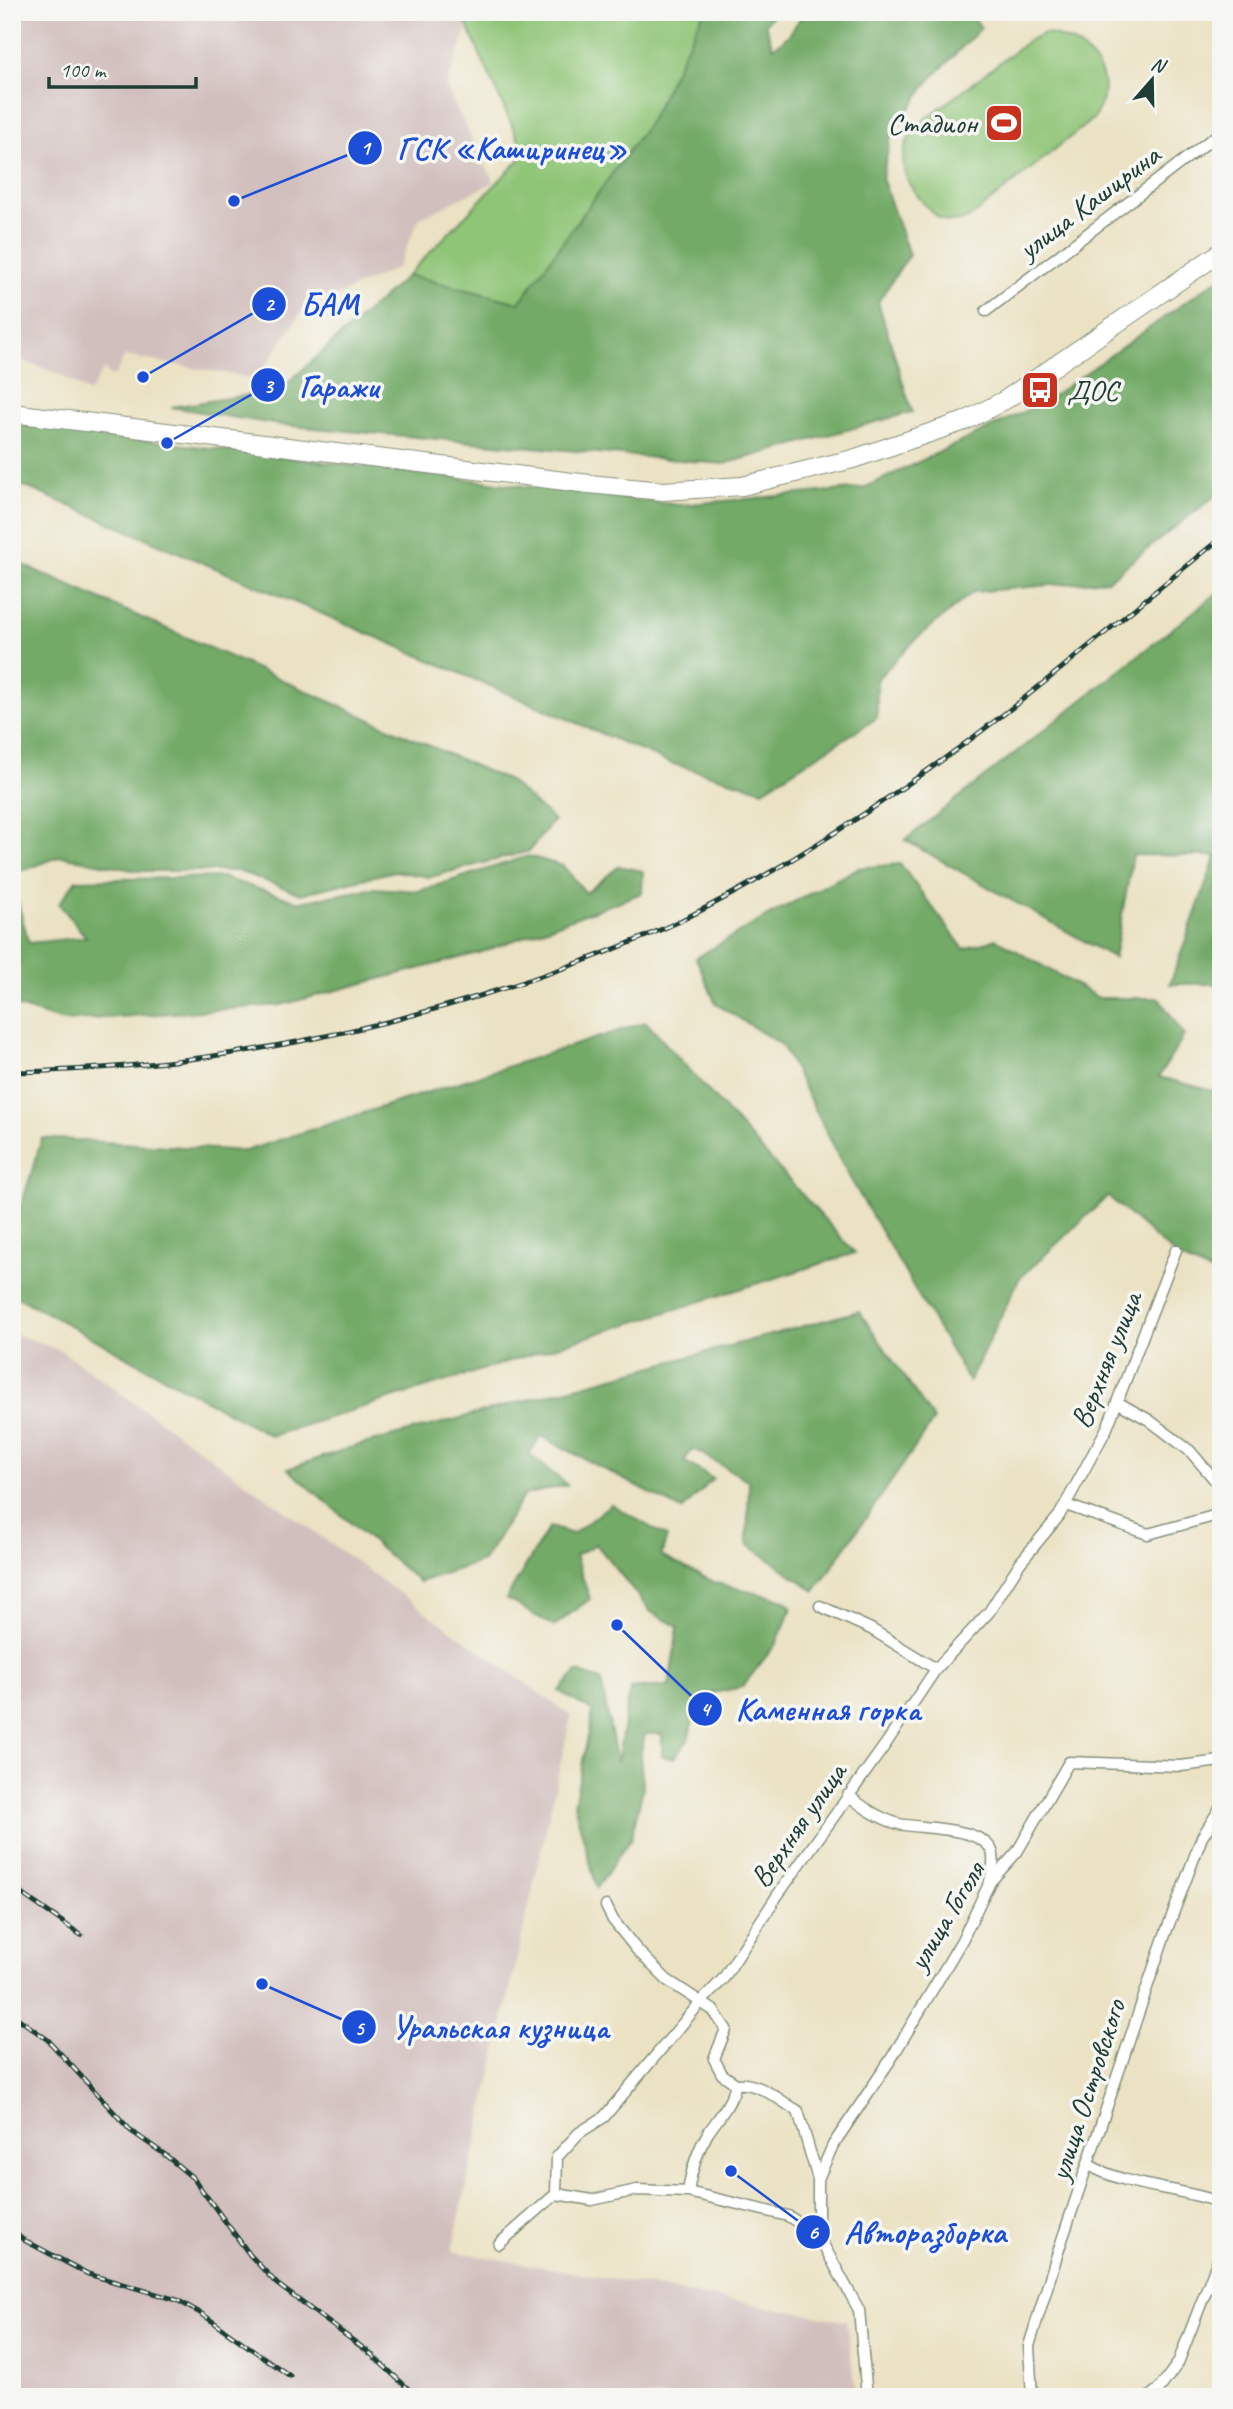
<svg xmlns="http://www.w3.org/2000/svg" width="1233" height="2409" viewBox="0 0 1233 2409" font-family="Caveat,sans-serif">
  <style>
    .industrial { fill: #d1bfbd }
    .green { fill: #8fc577; stroke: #578156; stroke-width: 2 }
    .forest { fill: #73aa68; stroke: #49744e; stroke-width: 2 }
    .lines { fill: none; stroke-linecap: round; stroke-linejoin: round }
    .minor-casing { stroke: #85907c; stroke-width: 13 }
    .primary-casing { stroke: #85907c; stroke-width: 20 }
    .minor { stroke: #fff; stroke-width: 10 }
    .primary { stroke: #fff; stroke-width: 18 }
    .rail-casing { stroke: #1f3d34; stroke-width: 5 }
    .rail { stroke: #f6f6f2; stroke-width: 2.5; stroke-dasharray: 8; stroke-linecap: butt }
    .labels { text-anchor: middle; stroke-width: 7; stroke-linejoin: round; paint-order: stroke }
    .poi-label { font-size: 30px; fill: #1f3d34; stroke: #f6f6f2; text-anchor: end }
    .street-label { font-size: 30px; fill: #1f3d34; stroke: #f6f6f2 }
    .leader { fill: none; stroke: #1d4ed8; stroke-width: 2.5 }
    .callout-dot { fill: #1d4ed8; stroke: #f6f6f2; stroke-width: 2.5 }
    .mark-label { font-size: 21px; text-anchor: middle; font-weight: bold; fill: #fff }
    .callout-label { font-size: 32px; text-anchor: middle; font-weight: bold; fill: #1d4ed8; stroke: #f6f6f2; stroke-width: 7; stroke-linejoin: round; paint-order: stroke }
  </style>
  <rect width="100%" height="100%" fill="#f6f6f2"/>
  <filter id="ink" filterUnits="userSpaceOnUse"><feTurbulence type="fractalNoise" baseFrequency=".0143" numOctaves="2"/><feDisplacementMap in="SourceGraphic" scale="14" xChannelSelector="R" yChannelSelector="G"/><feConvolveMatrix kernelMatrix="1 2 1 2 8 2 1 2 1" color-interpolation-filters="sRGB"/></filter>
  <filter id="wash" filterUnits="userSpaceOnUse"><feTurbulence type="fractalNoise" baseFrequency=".00686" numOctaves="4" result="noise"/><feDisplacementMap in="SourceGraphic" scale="28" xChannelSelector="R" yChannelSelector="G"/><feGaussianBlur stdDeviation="1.57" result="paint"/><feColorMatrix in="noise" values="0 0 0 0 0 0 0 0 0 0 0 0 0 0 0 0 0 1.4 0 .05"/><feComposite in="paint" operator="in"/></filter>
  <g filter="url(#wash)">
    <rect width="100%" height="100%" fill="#ebe2c3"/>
    <path class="industrial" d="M12,12h449l7,14 -22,62 48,94 -75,37 -22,49 -95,43 -45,68 -132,-23 -10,19h-6l-5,-6 -15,24 -28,-18 -49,-18z
      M12,1333l50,18 509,365 -119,535 394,70 11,76h-845z"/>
    <path class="green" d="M461,12h243l-54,109 -131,182 -111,-28 117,-121z
      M1045,33c31,6 64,28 58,64 -1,7 -6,14 -9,21l-126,101c-5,1 -12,3 -17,3 -10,-1 -17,-8 -23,-14 -25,-26 -34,-47 -14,-80l115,-88z"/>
    <path class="forest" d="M704,12h71l-10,12 8,23c15,-7 22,-21 31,-35h166l11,16 -52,53 -38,55 -9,42 27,77 -31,47 34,110 -188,52 -444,-39 -109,-18 109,-17 128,-115 111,28 131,-182z
      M1221,277v214l-113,89 -135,12 -57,47 -39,40v39l-114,72 -93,-27 -658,-282v-57l668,81 184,-17 182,-87z
      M12,560l497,221 45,39 -25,31 -99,26 -35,-6 -94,23 -63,-23h-100l-77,-15 -36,14h-13z
      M1221,590v394h-51l46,-128 -83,-1 -19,103 -209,-118z
      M528,856l35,10 23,27 33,-27 24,5 -1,22 -160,59 -201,53 -218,16 -51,-16v-125l17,63 57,-6 -27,-33 17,-24 145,-3 79,25 73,-14 46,3z
      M900,864l64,85 32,-10 103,59h60l25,37 -25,42 62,16v184l-43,-19 -70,-62 -89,83 -50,103 -118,-202 -69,-135 -66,-41 -20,-46 73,-43 89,-47z
      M646,1022l209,231 -584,183 -259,-142v-58l30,-98 203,13z
      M859,1311l75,109 -119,171 -68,-47 2,-63 -56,-32 -9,12 29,18 -31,31 -141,-74 -12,18 38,31 -43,10 -41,66 -64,21 -131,-113 61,-21z
      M611,1504l56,33 -6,19 55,27 69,17 7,8 -16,36 -34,43 -43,9 -11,44 -14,18 -12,-1v-23h-17l-5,21 3,33 -12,50 -34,50 -23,-84 19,-92 -34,-21 18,-19 24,8 16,83 13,-74 39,-3 9,-59 -27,-15 -55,-68 -21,12 15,43 -36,27 -48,-27 43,-72 24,7z"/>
  </g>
  <g filter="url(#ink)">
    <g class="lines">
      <defs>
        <path id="minor" d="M986,311l235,-179
          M1117,1402l32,18 41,31 31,36
          M1066,1505l82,29 73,-20
          M820,1606l51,23 65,40
          M848,1795c16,13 30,23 51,29 23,5 78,2 92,25 5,9 1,23 -1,32
          M606,1906l7,14 24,30 30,30 46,30 13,19 -12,30 8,15 14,10c22,-3 43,16 62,27l20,68
          M1089,2165c40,23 89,22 132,38
          M688,2192c3,-20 9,-41 20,-59 11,-16 23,-29 28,-49
          M556,2194l36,6 45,-10 51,2 100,24 30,19 41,75 8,87
          M818,2235v-56l15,-34 58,-86 55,-92 16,-27 28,-58 27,-30 52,-90 112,4 40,-5
          M499,2244l57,-50 1,-37 22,-24 25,-16 96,-114 23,-24 54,-83 108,-151 51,-76 53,-57 31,-49 39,-47 48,-88 69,-178
          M1032,2397l-3,-51 28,-91 106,-315 39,-103 19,-30
          M1149,2397l11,-9 18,-25 43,-111"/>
        <path id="primary" d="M12,413l577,71 74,7 79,-5 111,-27 112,-38 40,-21 216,-148"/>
      </defs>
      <use href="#minor" class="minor-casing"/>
      <use href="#primary" class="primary-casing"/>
      <use href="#minor" class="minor"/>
      <use href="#primary" class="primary"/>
      <defs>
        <path id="rail" d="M12,1072c175,-3 348,-35 514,-91 51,-17 102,-36 152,-59 79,-39 155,-86 227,-136 111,-75 211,-164 316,-248
          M12,1887l69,48
          M12,2014l36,26 83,91 33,23 29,24 57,77 27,29 94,70 46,43
          M12,2231l12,9 64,34 89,26 25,14 88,62"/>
      </defs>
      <use href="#rail" class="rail-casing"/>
      <use href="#rail" class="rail"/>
    </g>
  </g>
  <defs>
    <symbol id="stadium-square" viewBox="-11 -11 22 22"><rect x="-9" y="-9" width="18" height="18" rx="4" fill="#c8321e" stroke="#f6f6f2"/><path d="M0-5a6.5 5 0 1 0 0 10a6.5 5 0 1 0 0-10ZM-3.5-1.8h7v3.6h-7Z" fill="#fff"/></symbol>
    <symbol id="bus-square" viewBox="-11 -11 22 22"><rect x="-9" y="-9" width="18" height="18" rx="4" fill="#c8321e" stroke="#f6f6f2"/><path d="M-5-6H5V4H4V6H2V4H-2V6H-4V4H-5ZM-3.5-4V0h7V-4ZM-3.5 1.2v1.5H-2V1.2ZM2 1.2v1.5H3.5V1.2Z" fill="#fff"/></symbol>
  </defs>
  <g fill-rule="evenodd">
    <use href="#stadium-square" x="982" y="101" width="44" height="44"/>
    <use href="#bus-square" x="1018" y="368" width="44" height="44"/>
  </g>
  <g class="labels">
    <g class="poi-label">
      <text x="977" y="133">Стадион</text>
      <text x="1067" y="400" text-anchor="start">ДОС</text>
    </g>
    <g class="street-label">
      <text transform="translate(1089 202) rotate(-37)" y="10">улица Каширина</text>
      <text transform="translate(1106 1360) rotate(-68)" y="10">Верхняя улица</text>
      <text transform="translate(798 1825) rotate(-55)" y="10">Верхняя улица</text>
      <text transform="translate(946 1916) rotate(-59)" y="10">улица Гоголя</text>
      <text transform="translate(1087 2090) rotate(-72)" y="10">улица Островского</text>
    </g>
  </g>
  <path class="leader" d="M234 201L365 148M143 377L269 304M167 443L268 385M617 1625L705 1709M262 1984L359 2027M731 2171L813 2232"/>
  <g class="callout-dot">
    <circle cx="234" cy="201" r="7"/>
    <circle cx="143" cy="377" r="7"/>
    <circle cx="167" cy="443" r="7"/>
    <circle cx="617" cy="1625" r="7"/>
    <circle cx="262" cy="1984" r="7"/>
    <circle cx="731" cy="2171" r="7"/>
    <circle cx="365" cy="148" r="18"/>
    <circle cx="269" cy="304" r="18"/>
    <circle cx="268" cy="385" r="18"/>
    <circle cx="705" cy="1709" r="18"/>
    <circle cx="359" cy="2027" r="18"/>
    <circle cx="813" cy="2232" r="18"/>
  </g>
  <g class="mark-label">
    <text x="365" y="155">1</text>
    <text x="269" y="311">2</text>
    <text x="268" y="393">3</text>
    <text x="705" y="1716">4</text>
    <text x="359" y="2035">5</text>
    <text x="813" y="2239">6</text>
  </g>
  <g class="callout-label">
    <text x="512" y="159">ГСК «Каширинец»</text>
    <text x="330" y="315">БАМ</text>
    <text x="339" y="397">Гаражи</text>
    <text x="828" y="1720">Каменная горка</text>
    <text x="500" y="2038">Уральская кузница</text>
    <text x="925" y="2243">Авторазборка</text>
  </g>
  <rect width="1233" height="2409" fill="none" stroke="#f6f6f2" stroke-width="42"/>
  <g transform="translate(1152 80) rotate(20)" stroke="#f6f6f2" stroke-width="5" paint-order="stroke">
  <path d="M0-5L12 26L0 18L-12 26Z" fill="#1f3d34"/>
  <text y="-10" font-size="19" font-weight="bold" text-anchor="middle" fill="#1f3d34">N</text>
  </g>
  <path d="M49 77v10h147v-10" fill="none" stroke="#1f3d34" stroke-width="3.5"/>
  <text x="60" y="77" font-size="21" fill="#1f3d34" stroke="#f6f6f2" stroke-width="5" paint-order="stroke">100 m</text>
</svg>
